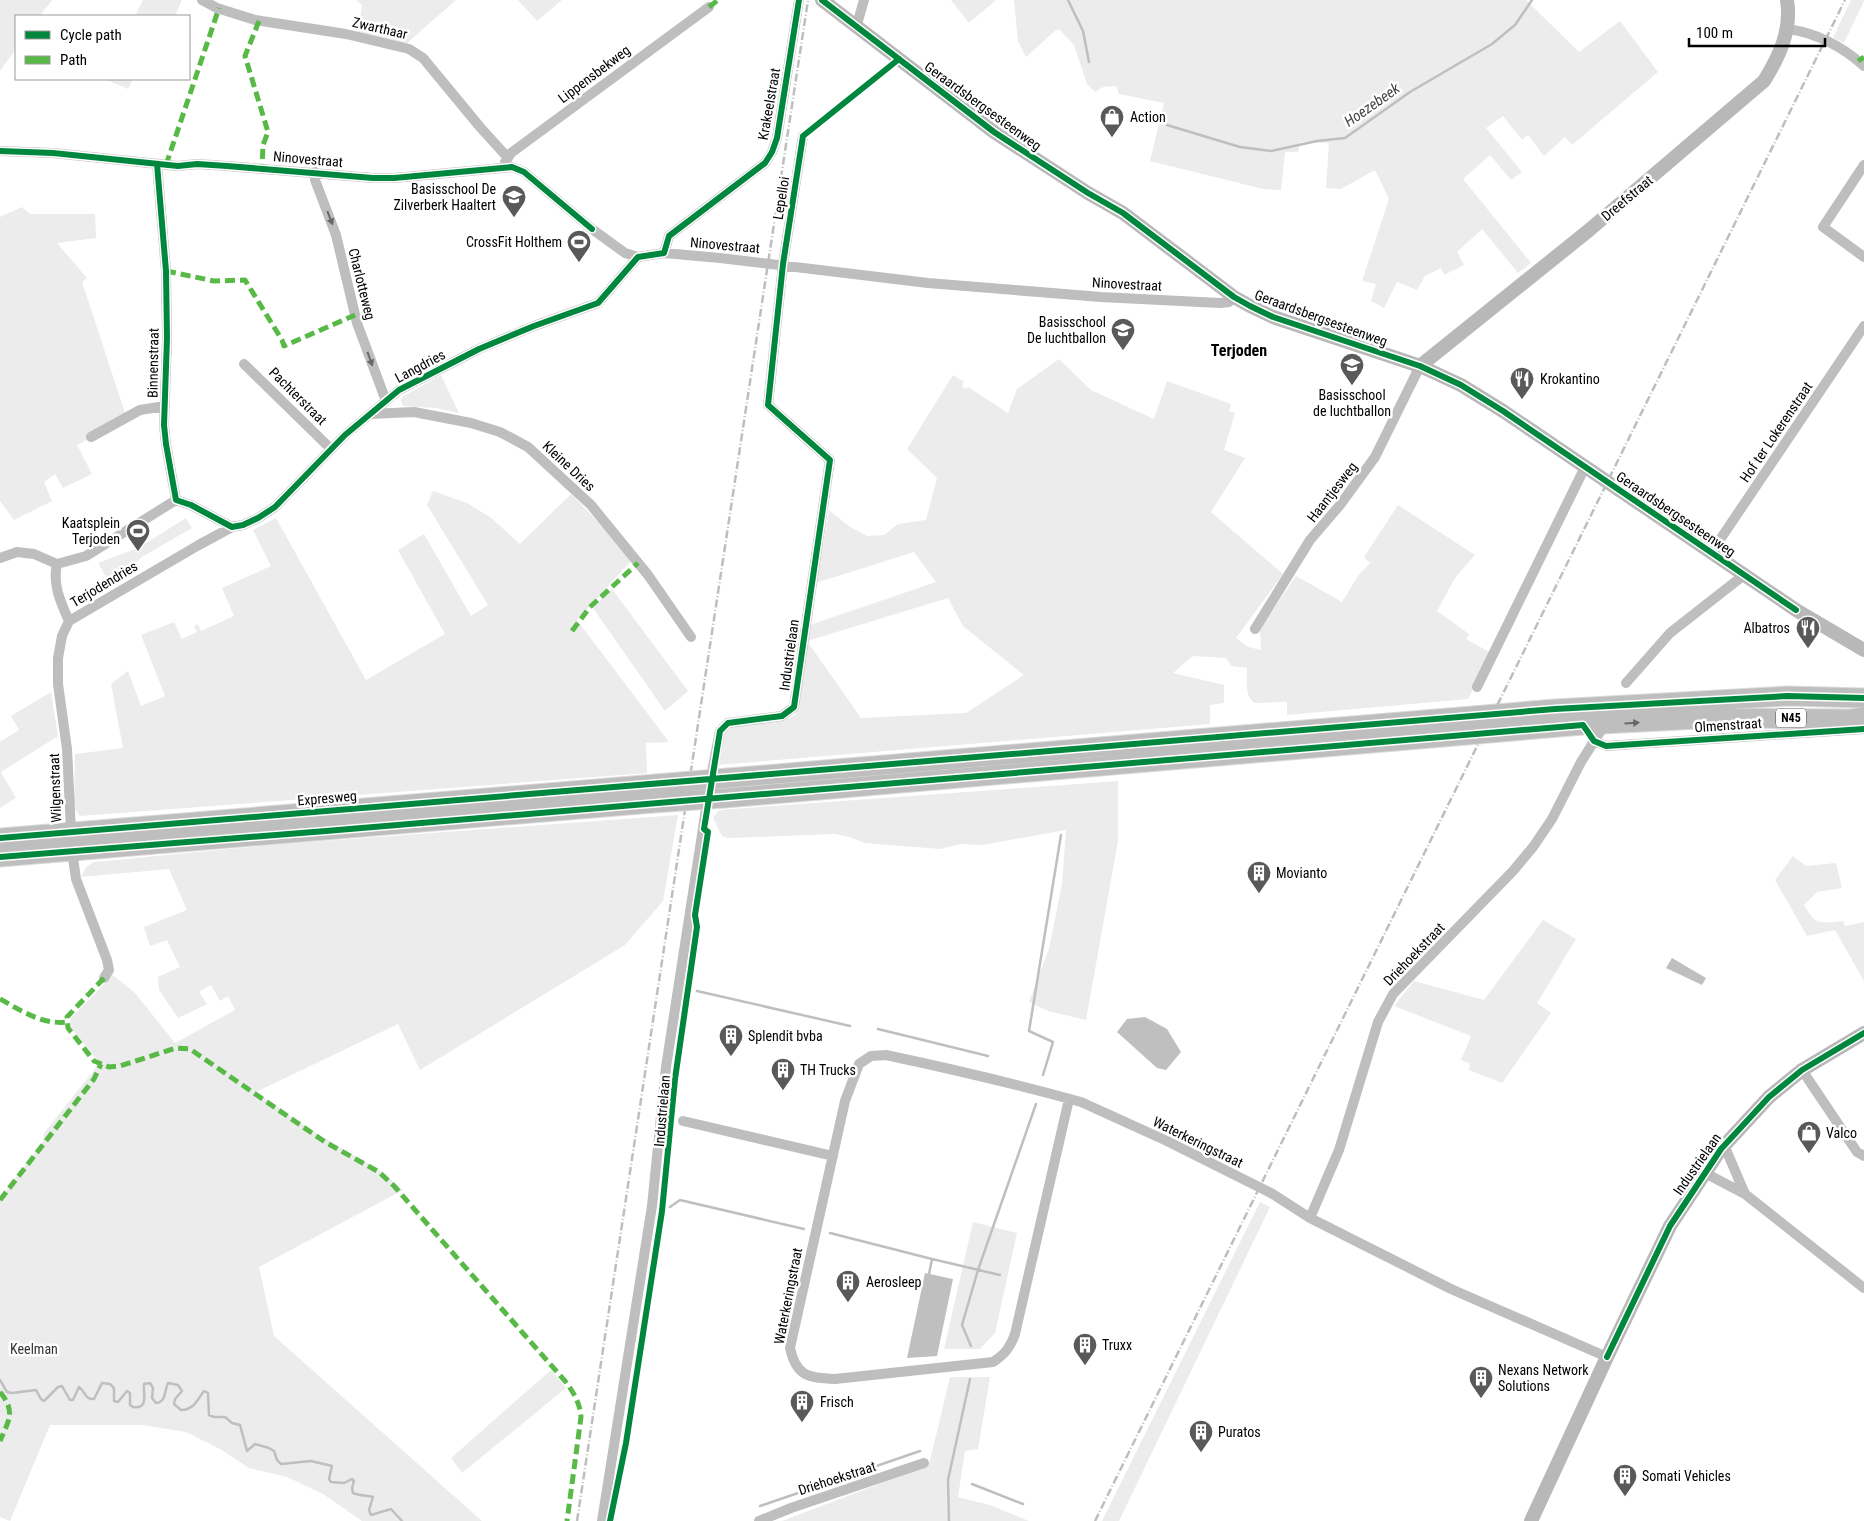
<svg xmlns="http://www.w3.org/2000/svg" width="1864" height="1521" viewBox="0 0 1864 1521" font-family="'Roboto Condensed',sans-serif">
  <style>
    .green { fill: #ececec; fill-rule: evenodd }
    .water { fill: #bfbfbf }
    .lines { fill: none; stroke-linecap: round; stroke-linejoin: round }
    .stream { stroke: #bfbfbf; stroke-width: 2.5 }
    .highway-casing { stroke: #dbdbdb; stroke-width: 21 }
    .street { stroke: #bebebe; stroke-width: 10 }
    .secondary { stroke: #b8b8b8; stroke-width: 14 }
    .highway { stroke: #bebebe; stroke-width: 19 }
    .rail { stroke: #bebebe; stroke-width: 2.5; stroke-dasharray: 8 2.5 1 2.5; stroke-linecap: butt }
    .highway-bridge-casing { stroke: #dbdbdb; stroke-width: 21; stroke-linecap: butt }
    .highway-bridge { stroke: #bebebe; stroke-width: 19 }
    .quiet { stroke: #58b947; stroke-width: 5; stroke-dasharray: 10 5; stroke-linecap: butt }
    .cycleway-casing { stroke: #fff; stroke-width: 9 }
    .cycleway { stroke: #00873e; stroke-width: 6 }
    .oneway { fill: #686868 }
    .labels { text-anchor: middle; stroke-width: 5; stroke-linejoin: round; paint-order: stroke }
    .shield { fill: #fff; stroke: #4c4c4c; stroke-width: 1 }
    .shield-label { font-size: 12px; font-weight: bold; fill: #000 }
    .street-label { font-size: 14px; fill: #000; stroke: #fff }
    .poi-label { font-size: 14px; fill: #000; stroke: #fff; text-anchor: start }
    .park-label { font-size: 14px; fill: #333; stroke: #fff }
    .water-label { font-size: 15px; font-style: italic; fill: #444; stroke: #fff }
    .quarter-label { font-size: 16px; font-weight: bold; fill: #000; stroke: #fff }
  </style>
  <rect width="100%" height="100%" fill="#fff"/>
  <path class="green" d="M0,0h52l-12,16h-24v33l-16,22z
    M143,0h39l-7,16h-40z
    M356,0h100l-50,44 -48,-11 4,-28z
    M518,0h44l-25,21z
    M951,0h45l-27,23z
    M1014,0h512l53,52 41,-31 38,51 -86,73 -7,-8 -21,19 -16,-21 -6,5 -19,-24 -17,12 36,44 -11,8 -21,-25 -27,24 68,84 -13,10 -36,-44 -25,23 7,13 -20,10 -3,-7 -16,8 -8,14 -20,-8 -13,26 -13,-7 5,-17 -14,-3 27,-82 -14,-29 -34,19 -15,-1 3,-45 -29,-1 -2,10h-13l-4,38 -18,-1 -113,-28 14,-58 -45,-9 -3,-8 -13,1 -8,5 -8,-8 -13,-39 -14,-15h-4l-30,27 -8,-16z
    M1851,0h13v1l-20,42 -11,-5z
    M104,79h29l-5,10z
    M22,207l8,7h65l1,24 -39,5 30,35 -5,4 45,137 -50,26 15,29 -29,14 -8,-14 -11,8 8,19 -38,19 -14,-19v-284z
    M1059,359l32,31 63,29 13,-38 64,23 -2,7 6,2 -11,37 21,8 -34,54 72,62 -47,64 12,9 13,3 -1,-21 36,-53 46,26 16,-26 12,-13 -6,-6 34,-52 77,50 -20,23 -18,33 32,23 -3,5 25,14 -23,46 -181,16v-13l-32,1c-11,-6 -8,-24 -8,-35l-16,-2 -5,-8 -33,-2 -20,17 51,12v18l-14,2v19l-492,41c1,-8 1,-17 3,-24 9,-29 53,-11 74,-26l4,-12 11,-78 126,-43 -22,-30 -98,31 13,-73 21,17 17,9 17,-1 14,-11 28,-4 11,-42 -30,-29 46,-74 11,7 -2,4 4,3 2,-2 40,26 9,-24zM948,598l15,28 61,49 -58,38 -105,5 -54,-77z
    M441,375l18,38 -23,-5 -33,-2 -2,-5 1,-4z
    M433,491l34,12 23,14 30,27 51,-50 32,33 28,34 -54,59 92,122 -23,1 1,30 -567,43 -4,-5 -2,-7 1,-50 48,-6 -12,-64 17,-13 13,35 24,-10 -24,-61 33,-13 8,17 15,-7 -3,-6 4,-2 3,7 33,-15 -12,-28 49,-22 -18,-36 23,-12 90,162 79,-46 -47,-84 26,-16 47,82 17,-11 -61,-100z
    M186,518l6,10 -50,29 -31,28 -13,-22 40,-15z
    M612,589l76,102 -23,20 -72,-103z
    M51,692l7,44 -57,36 15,26 -16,10v-66l19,-12 -8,-14z
    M1118,781v60l-32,179 -38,-9 -19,-9 20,-53 13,-65 4,-54 -84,15 -21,-1 -21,5 -76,-6 -14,-6 -15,-3 -108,4 -5,-2 -9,-18 6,-8z
    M678,815l-15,86 -38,44 -205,125 -22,-46 -142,68 58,40 67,39 22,19 -144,77 15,69 208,185h-120l-39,-27 -36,-17 -38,-9 -29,-19 -34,-17 -44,-7h-92l-40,96 -10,-4v-319l43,-56 1,-9 51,-64 3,-8 -27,-33 -1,-9 43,-44 22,18 40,50 60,-33 -7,-14 -8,5 -9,-16 -12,7 8,12 -29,14 -19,-28 -1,-13 22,-10 -13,-27 -17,6 -6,-19 43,-17 -18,-41 -88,8 5,-10 8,-5 189,-18z
    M1793,856l13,10 30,-3 6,25 -25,4 -13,13c12,21 16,18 39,16l2,5 19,-4v59l-29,-51 -28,6 -32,-56z
    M1543,920l33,19 -39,64 14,10 -49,70 -33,-13 1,-6 -9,-4 10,-24 -77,-30 20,-25 70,19z
    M1260,1202l10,5 -151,314h-17z
    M973,1222l44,11 -22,100 -15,16h-36z
    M551,1370l15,18 -104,85 -11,-15z
    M950,1377h40l-12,72 -13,2 -7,46 32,8 39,16h-247l147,-56z"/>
  <path class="water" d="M1672,958l34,20 -4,7 -36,-17z
    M1145,1017l22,12 14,23 -15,18 -9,-2 -40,-36 10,-13z
    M925,1273l28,6 -16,77 -30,2z"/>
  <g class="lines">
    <path class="stream" d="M1068,0l15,31 6,31
      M1167,125l73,22 31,4 46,-10 28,-3 65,-46 82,-48 23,-19 17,-25
      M697,991l153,35
      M878,1029l110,27
      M1043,1075l10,-33 -24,-11 32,-196
      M670,1207l10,-7 124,29
      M830,1233l102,26 -3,15
      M932,1259l68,16
      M971,1346l-9,-21 16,-55 58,-166
      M0,1380l7,12 5,1 24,-3 5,9 3,2 14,-14 4,-1 8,14h3l6,-13c6,4 6,13 15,12l8,-16 8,1 4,4v13l4,1 9,-11 3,2v12l3,2c16,2 10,-12 11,-23l6,-1 3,5 -1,10 4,5c11,-1 8,-13 12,-20l10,2 4,6 -7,8 -1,5 7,6c13,0 16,-10 23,-19l4,2 1,22 5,2h11l7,6 8,2 7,26 8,-7 14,4 5,3 3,9 4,4 30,-3 21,5 -3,13 2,3 13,1 8,-4 2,2 -2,7 1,5c7,3 13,2 20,4l-4,13 2,5 20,-6 11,12
      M972,1484l51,20
      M760,1506l160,-55
      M949,1521l-1,-41 22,-101"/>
    <defs>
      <path id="highway" d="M728,778l827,-69 232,-13 77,2
        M725,798l858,-73 135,-7 133,1 13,-2
        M0,838l656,-54
        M0,857l653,-54"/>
    </defs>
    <use href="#highway" class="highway-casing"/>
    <path class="street" d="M202,0l15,8 38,12 91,14 63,15 14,9 57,69 28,31
      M856,28l8,-28
      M1787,29c28,3 56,18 77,37
      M0,151l53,2 125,13 19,-2 30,2 146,12h21l118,-11 12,5 68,57 33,24 13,4 26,-4 56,5 208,25 173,14 119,6 9,-1 5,-5
      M505,162l6,-9 198,-146
      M157,164l9,107 1,67 -3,87 2,19 10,56
      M1864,165l-41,62 41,30
      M315,172v8l21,55 21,88 29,78
      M664,253l5,-17 96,-73 7,-11 5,-14 22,-138
      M244,364l87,85
      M370,414l44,-2 57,11 29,9 28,15 63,58 57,70 43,62
      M91,437l49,-27 25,-4
      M176,500l15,5 41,22
      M1711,553l153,-227
      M0,558l17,-6 17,2 23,10 29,-8 90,-56
      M57,564c-5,20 4,39 12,57
      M69,621l128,-75 35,-19 11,-2 15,-7 17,-11 70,-72 54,-45 80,-41 55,-23 64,-23 40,-46
      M69,621l-7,15 -4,22v26l9,65 5,102 4,28 31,81 2,10 -5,8
      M1255,629l55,-89 30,-35 35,-48 45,-91
      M1626,683l44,-50 74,-58
      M1477,687l108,-220
      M1594,741l12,5 258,-17
      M710,782l10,-51 8,-8 54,-7 12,-9 36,-247 -62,-55 15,-141 20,-128
      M1802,1070l55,82 7,4
      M1069,1099l-54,235c-5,14 -10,20 -22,28l-158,17c-27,-1 -39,-3 -45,-31l55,-247 14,-37 12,-8 15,-1c66,14 130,29 195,47l86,39 104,52 39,25 141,71 156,68
      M683,1121l150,35
      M1724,1145l21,49 119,94
      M1705,1173l40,21
      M1310,1218l29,-68 39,-128 15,-28 120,-123 20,-24 19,-28 29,-57 24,-38
      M602,1521l50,-315 14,-139 42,-271
      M759,1521l32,-13 133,-45"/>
    <path class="secondary" d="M822,0l172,132 94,61 35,20 111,84 16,9 23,11 147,49 41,19 42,26 293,199 68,40
      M1420,366l168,-135 176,-150c15,-24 28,-51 23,-81
      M1531,1521l76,-164 63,-131 51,-77 48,-52 33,-27 62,-37"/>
    <use href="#highway" class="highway"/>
    <path class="rail" d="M577,1521l231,-1521
      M1095,1521l750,-1521"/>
    <defs>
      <path id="highway-bridge" d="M656,784l72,-6
        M653,803l72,-5"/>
    </defs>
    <use href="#highway-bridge" class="highway-bridge-casing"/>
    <use href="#highway-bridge" class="highway-bridge"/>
    <path class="quiet" d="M709,7l9,-7
      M259,21l-14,35 23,76 -5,13 -1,23
      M1858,61l6,-4
      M166,165l53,-157
      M166,271l48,10 31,-1 37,60 2,6 71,-31
      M572,631l18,-24 48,-44
      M104,978l-37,39 1,11 26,33 15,6 11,-1 56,-18 14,1 135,93 54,30 15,14 171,195c9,12 15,22 16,36l-14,104
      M0,999c22,12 42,26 68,23
      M0,1200l94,-121 7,-15
      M0,1392c16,20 9,28 0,49"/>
    <defs>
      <path id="cycleway" d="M822,0l172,132 94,61 35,20 111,84 16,9 23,11 147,49 41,19 42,26 293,199
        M0,151l53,2 125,13 19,-2 30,2 146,12h21l118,-11 12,5 68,57
        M157,164l9,107 1,67 -3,87 2,19 10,56 15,5 41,22 11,-2 15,-7 17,-11 70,-72 54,-45 80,-41 55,-23 64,-23 40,-46 26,-4 5,-17 96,-73 7,-11 5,-14 22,-138
        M0,838l1555,-129 232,-13 77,2
        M0,857l326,-26 1257,-106 11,16 12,5 258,-17
        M1607,1357l63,-131 51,-77 48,-52 33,-27 62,-37
        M610,1521l16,-78 36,-232 13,-132 22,-152 -2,-12 13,-83 -4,-3 16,-98 8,-8 54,-7 12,-9 36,-247 -62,-55 15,-141 20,-128 96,-77"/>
    </defs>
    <use href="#cycleway" class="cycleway-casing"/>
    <use href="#cycleway" class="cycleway"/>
  </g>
  <defs><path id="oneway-solid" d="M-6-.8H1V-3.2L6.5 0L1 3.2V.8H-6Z" transform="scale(1.25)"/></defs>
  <g class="oneway">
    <use href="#oneway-solid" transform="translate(330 218) rotate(69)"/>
    <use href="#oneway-solid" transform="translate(370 359) rotate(70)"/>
    <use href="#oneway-solid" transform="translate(1632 723) rotate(-3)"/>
  </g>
  <defs>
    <symbol id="shop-pin" viewBox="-11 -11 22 30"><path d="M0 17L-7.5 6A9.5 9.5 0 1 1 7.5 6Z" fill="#595959" stroke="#fff"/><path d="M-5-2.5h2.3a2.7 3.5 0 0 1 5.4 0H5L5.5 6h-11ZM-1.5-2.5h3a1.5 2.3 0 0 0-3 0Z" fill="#fff"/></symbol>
    <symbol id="school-pin" viewBox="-11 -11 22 30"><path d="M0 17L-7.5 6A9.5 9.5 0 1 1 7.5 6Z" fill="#595959" stroke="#fff"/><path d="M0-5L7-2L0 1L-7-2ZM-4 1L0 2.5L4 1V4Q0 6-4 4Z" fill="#fff"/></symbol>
    <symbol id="stadium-pin" viewBox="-11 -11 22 30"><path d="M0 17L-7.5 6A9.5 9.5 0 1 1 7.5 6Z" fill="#595959" stroke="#fff"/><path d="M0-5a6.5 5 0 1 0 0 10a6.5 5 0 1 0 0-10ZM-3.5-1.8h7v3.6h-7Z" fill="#fff"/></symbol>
    <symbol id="restaurant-pin" viewBox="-11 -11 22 30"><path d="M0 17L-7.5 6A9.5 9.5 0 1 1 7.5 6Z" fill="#595959" stroke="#fff"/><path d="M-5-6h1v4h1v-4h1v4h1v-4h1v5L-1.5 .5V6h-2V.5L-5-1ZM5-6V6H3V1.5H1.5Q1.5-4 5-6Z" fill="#fff"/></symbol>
    <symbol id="building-pin" viewBox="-11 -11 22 30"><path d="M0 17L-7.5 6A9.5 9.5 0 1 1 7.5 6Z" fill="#595959" stroke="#fff"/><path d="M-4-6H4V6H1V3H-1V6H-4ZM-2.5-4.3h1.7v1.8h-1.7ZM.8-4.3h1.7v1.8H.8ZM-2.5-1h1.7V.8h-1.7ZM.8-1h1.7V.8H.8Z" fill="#fff"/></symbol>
  </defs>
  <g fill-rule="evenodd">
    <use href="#shop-pin" x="1098" y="103" width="28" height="38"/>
    <use href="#school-pin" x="500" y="183" width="28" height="38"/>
    <use href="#stadium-pin" x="565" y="228" width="28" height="38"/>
    <use href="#school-pin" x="1109" y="316" width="28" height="38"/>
    <use href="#school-pin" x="1338" y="351" width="28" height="38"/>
    <use href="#restaurant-pin" x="1508" y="365" width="28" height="38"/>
    <use href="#stadium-pin" x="124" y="517" width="28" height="38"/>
    <use href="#restaurant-pin" x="1794" y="614" width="28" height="38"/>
    <use href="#building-pin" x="1245" y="859" width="28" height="38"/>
    <use href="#building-pin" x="717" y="1022" width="28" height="38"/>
    <use href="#building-pin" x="769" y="1056" width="28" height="38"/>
    <use href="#shop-pin" x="1795" y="1119" width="28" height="38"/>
    <use href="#building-pin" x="834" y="1268" width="28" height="38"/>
    <use href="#building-pin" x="1071" y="1331" width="28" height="38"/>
    <use href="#building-pin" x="1467" y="1364" width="28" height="38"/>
    <use href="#building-pin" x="788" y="1388" width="28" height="38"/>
    <use href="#building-pin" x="1187" y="1418" width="28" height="38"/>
    <use href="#building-pin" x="1611" y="1462" width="28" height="38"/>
  </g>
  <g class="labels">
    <rect class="shield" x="1776" y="708.5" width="30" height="19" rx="4"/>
    <g class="shield-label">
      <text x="1791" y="722">N45</text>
    </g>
    <g class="street-label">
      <text transform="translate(380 28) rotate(13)" y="5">Zwarthaar</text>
      <text transform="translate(594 74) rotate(-37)" y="5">Lippensbekweg</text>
      <text transform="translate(769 104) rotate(-80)" y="5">Krakeelstraat</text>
      <text transform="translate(983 106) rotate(36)" y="5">Geraardsbergsesteenweg</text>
      <text transform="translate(308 159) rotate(5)" y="5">Ninovestraat</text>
      <text transform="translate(781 198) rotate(-81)" y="5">Lepelloi</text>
      <text transform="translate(1627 198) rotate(-40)" y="5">Dreefstraat</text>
      <text transform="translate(725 245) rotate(5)" y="5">Ninovestraat</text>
      <text transform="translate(362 284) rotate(76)" y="5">Charlotteweg</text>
      <text transform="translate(1127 284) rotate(3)" y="5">Ninovestraat</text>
      <text transform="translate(1321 318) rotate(20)" y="5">Geraardsbergsesteenweg</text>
      <text transform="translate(153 363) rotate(-89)" y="5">Binnenstraat</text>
      <text transform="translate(420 366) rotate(-28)" y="5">Langdries</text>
      <text transform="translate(298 396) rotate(45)" y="5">Pachterstraat</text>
      <text transform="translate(1776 432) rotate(-56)" y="5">Hof ter Lokerenstraat</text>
      <text transform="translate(569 466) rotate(43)" y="5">Kleine Dries</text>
      <text transform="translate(1332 492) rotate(-52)" y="5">Haantjesweg</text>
      <text transform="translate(1676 514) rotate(34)" y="5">Geraardsbergsesteenweg</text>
      <text transform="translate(104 584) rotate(-31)" y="5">Terjodendries</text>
      <text transform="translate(789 655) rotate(-82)" y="5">Industrielaan</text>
      <text transform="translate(1728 725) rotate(-4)" y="5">Olmenstraat</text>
      <text transform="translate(55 788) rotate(-92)" y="5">Wilgenstraat</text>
      <text transform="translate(327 798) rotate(-5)" y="5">Expresweg</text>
      <text transform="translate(1414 954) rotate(-46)" y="5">Driehoekstraat</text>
      <text transform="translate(662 1111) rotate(-85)" y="5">Industrielaan</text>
      <text transform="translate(1198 1142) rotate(26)" y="5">Waterkeringstraat</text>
      <text transform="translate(1697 1164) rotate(-55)" y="5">Industrielaan</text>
      <text transform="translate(788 1296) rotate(-79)" y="5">Waterkeringstraat</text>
      <text transform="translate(837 1478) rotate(-18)" y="5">Driehoekstraat</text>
    </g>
    <g class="poi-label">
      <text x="1130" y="122">Action</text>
      <text x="496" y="194" text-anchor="end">Basisschool De<tspan x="496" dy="16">Zilverberk Haaltert</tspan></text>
      <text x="562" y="247" text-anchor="end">CrossFit Holthem</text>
      <text x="1106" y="327" text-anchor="end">Basisschool<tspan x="1106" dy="16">De luchtballon</tspan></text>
      <text x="1540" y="384">Krokantino</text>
      <text x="1352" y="400" text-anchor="middle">Basisschool<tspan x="1352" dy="16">de luchtballon</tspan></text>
      <text x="120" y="528" text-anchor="end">Kaatsplein<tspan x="120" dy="16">Terjoden</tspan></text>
      <text x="1790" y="633" text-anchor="end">Albatros</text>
      <text x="1276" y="878">Movianto</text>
      <text x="748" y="1041">Splendit bvba</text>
      <text x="800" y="1075">TH Trucks</text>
      <text x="1826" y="1138">Valco</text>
      <text x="866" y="1287">Aerosleep</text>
      <text x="1102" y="1350">Truxx</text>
      <text x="1498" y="1375">Nexans Network<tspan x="1498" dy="16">Solutions</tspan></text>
      <text x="820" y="1407">Frisch</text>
      <text x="1218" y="1437">Puratos</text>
      <text x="1642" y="1481">Somati Vehicles</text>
    </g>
    <g class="park-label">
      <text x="34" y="1354">Keelman</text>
    </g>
    <g class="water-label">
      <text transform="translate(1372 105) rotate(-35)" y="5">Hoezebeek</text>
    </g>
    <g class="quarter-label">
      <text x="1239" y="356">Terjoden</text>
    </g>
  </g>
  <rect x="15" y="15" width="175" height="65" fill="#ffffff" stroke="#999999"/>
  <rect x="25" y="31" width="25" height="8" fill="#00873e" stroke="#999999"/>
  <text x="60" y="40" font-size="15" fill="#000000">Cycle path</text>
  <rect x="25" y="56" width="25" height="8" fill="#58b947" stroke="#999999"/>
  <text x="60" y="65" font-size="15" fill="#000000">Path</text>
  <path d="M1689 38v8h136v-8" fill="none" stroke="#000000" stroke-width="2.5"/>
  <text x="1696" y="38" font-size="15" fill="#000000" stroke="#ffffff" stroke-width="4" paint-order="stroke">100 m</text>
</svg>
